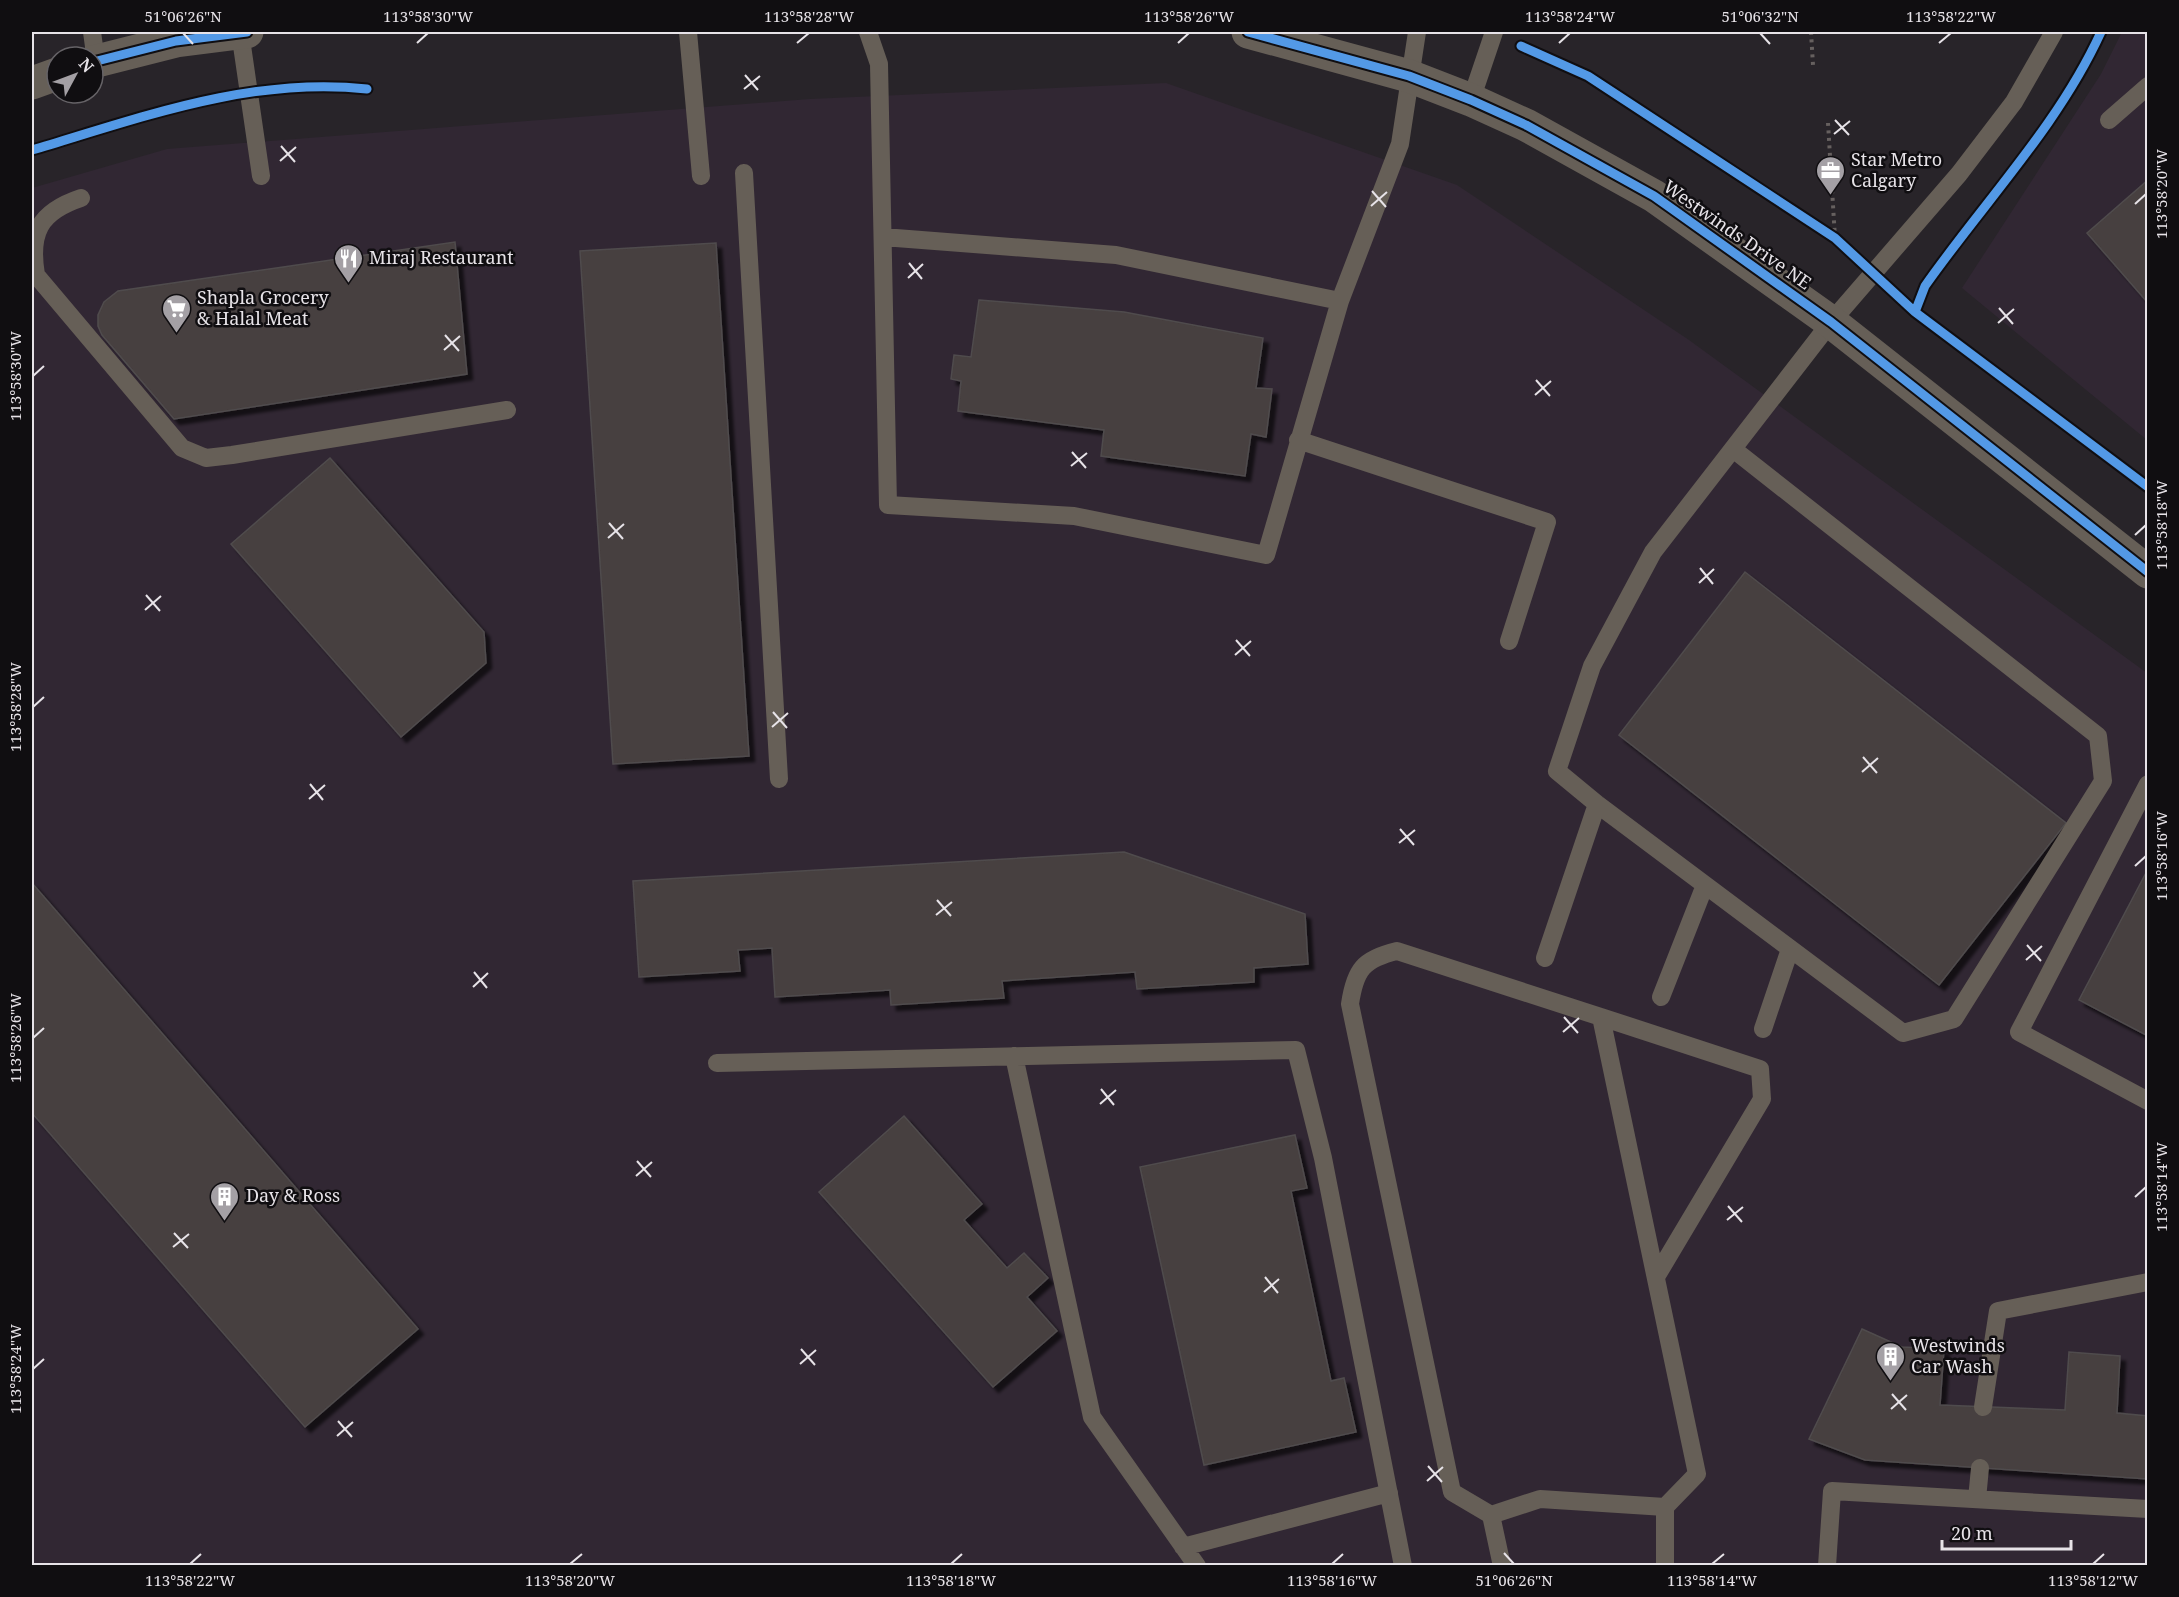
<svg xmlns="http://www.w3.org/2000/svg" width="2179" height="1597" viewBox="0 0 2179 1597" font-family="'Noto Serif',serif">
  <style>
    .built { fill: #312733 }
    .building { fill: #463f3f; stroke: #504c4d; stroke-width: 1.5; filter: url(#shadow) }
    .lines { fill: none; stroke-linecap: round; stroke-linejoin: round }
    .path { stroke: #66605f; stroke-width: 4; stroke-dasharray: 3 4.5; stroke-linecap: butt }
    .service { stroke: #665f57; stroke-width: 18 }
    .tertiary { stroke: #665f57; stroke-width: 33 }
    .cycleway-casing { stroke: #100e11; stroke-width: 13 }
    .cycleway { stroke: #5399e6; stroke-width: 9 }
    .ticks { fill: none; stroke: #e7e3e8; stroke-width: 2 }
    .labels { text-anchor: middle; stroke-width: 5; stroke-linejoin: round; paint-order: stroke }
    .poi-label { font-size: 18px; fill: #e7e3e8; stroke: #100e11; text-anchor: start }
    .street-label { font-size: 18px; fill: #e7e3e8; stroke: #100e11 }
    .neatline { fill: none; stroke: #e7e3e8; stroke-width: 2 }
    .ticks-label { font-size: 15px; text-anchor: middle; fill: #e7e3e8 }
  </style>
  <defs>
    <filter id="shadow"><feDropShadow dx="5.5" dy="5.5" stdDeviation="1.5" flood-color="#0009"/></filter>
  </defs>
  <rect width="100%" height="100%" fill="#282429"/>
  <path class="built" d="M2122,32h25v408l-185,-152 139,-214z
    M1166,83l291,102 232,155 458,333v892l-2115,1v-1378l135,-39 643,-50z"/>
  <path class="building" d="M2148,180v123l-61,-70z
    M455,242l12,132 -293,45 -72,-84 -4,-9v-11l6,-13 14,-11z
    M716,243l33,513 -136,8 -33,-513z
    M979,300l145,12 139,26 -7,50 16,1 -6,48 -15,-3 -6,42 -144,-20 3,-26 -146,-19 3,-30 -10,-2 3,-24 17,2z
    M330,458l154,174 2,31 -85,74 -170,-193z
    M1745,572l321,251 -127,162 -320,-250z
    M1124,852l181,62 3,50 -54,4v14l-117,7 -2,-17 -133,9 2,17 -113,7 -1,-15 -115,7 -3,-49 -34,2 2,21 -101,6 -6,-96z
    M2148,869v167l-69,-36z
    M32,883l386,446 -113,98 -273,-314z
    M904,1116l78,88 -18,16 43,48 17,-15 24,25 -21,19 30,34 -64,56 -174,-195z
    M1295,1135l12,53 -16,3 40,190 13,-3 12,54 -152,33 -64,-298z
    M1862,1329l40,18 42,2 -4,56 125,5 4,-58 51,4 -3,57 31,3v63l-283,-19 -56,-21z"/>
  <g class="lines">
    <path class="path" d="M1811,32l2,33
      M1828,123l7,115"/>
    <path class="service" d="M92,32l4,29
      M240,32l21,144
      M688,32l13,144
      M868,32l11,32 9,441 186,11 192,39 74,-254 60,-157 17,-112
      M1471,100l23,-68
      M2109,120l39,-34
      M744,173l35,606
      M81,198c-42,14 -52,35 -45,77l146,173 24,10 26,-3 275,-45
      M883,237l233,18 224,46
      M1298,440l249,82 -38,119
      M1733,449l365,287 5,45 -149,238 -51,14 -306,-229 -40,-33 35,-105 61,-114 178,-230 128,-148 55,-72 40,-70
      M2148,784l-129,248 129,69
      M1545,958l52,-154
      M1661,997l44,-112
      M1601,1017l159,52 2,30 -106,178
      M1763,1029l27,-80
      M1014,1056l78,361 105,149
      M717,1063l579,-13 27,108 80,408
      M1983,1407l15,-96 150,-29
      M1977,1499l3,-31
      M1491,1515l-39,-23 -102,-488c5,-34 13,-45 47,-53l204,66 96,457 -32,33
      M1183,1547l206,-54
      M1502,1566l-11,-51 49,-16 125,8v59
      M1827,1566l5,-75 316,18"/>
    <path class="tertiary" d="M1248,32l161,44 62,24 55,25 128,71 177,126 317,250
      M93,62l83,-21 71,-9
      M32,83l25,-9"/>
    <defs>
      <path id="cycleway" d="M1248,32l161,44 62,24 55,25 128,71 177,126 317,250
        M1521,46l67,30 247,162 80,74 233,175
        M93,62l83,-21 71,-9
        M32,150c108,-32 220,-74 335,-61
        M1915,312l10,-26c59,-84 133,-160 176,-254"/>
    </defs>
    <use href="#cycleway" class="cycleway-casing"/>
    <use href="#cycleway" class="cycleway"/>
  </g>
  <path class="ticks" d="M183,33l10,11M1760,33l10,11M417,43l11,-10M797,43l12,-10M1178,43l11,-10M1559,43l11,-10M1939,43l12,-10M745,75l13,15M744,89l16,-13M1835,120l14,15M1834,134l16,-13M281,146l14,16M280,161l16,-14M1372,191l14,16M2135,204l11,-10M1371,206l16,-14M909,263l13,16M908,278l15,-14M1999,308l14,16M1998,323l16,-14M445,335l14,16M444,350l16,-14M33,376l11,-10M1536,380l14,16M1535,395l16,-14M1072,452l14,16M1071,466l16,-13M609,523l14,16M2135,535l11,-10M608,538l16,-14M1700,568l13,16M1699,583l15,-14M146,595l14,16M145,610l16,-14M1236,640l14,16M1235,655l16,-14M33,707l11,-10M773,712l14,16M772,727l16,-14M1863,757l14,16M1862,772l16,-14M310,784l13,16M309,799l16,-14M1400,829l14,16M1399,843l16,-13M2135,866l11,-10M937,900l14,16M936,915l16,-13M2027,945l14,16M2026,960l16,-14M474,972l13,16M473,987l15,-14M1564,1017l14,16M1563,1032l16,-14M33,1038l11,-10M1101,1089l13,16M1100,1104l16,-14M637,1161l14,16M636,1176l16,-14M2135,1197l11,-10M1728,1206l14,16M1727,1220l16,-13M174,1233l14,15M173,1247l16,-13M1265,1277l13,16M1264,1292l15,-13M801,1349l14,16M800,1364l16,-14M33,1369l11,-10M1892,1394l14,16M1891,1409l16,-14M338,1421l14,16M337,1436l16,-14M1428,1466l14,16M1427,1481l16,-14M1504,1553l10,11M190,1564l11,-10M570,1564l12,-10M951,1564l11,-10M1332,1564l11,-10M1712,1564l12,-10M2093,1564l11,-10"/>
  <defs>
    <symbol id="office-pin" viewBox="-11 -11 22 30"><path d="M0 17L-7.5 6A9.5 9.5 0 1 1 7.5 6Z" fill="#a4a0a5" stroke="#100e11"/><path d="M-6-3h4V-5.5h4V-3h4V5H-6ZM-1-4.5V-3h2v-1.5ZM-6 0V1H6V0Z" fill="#fff"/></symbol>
    <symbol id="restaurant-pin" viewBox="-11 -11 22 30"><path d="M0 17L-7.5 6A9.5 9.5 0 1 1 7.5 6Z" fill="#a4a0a5" stroke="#100e11"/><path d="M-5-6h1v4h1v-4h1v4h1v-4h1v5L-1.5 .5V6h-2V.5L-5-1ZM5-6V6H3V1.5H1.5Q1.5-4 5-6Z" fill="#fff"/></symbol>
    <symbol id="supermarket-pin" viewBox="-11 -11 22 30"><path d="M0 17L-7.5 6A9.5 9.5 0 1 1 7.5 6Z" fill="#a4a0a5" stroke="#100e11"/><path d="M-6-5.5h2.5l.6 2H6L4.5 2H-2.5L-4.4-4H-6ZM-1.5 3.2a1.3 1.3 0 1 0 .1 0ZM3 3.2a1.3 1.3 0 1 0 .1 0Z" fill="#fff"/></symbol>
    <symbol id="building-pin" viewBox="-11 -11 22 30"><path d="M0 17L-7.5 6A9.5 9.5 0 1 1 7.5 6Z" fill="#a4a0a5" stroke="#100e11"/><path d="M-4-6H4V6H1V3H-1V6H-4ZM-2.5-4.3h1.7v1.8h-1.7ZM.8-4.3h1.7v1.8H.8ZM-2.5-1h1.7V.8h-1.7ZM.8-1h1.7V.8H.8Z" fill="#fff"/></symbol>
  </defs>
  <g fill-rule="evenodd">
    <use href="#office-pin" x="1814" y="154" width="33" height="45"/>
    <use href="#restaurant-pin" x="332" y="242" width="33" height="45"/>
    <use href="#supermarket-pin" x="160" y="292" width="33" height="45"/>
    <use href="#building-pin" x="208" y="1180" width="33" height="45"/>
    <use href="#building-pin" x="1874" y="1340" width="33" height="45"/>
  </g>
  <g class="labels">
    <g class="poi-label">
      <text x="1851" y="166">Star Metro<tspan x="1851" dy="21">Calgary</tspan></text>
      <text x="369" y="264">Miraj Restaurant</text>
      <text x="197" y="304">Shapla Grocery<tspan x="197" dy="21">&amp; Halal Meat</tspan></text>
      <text x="246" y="1202">Day &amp; Ross</text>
      <text x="1911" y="1352">Westwinds<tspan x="1911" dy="21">Car Wash</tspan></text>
    </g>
    <g class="street-label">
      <text transform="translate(1737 235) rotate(35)" y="6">Westwinds Drive NE</text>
    </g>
  </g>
  <rect width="2179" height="1597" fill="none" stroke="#100e11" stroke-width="66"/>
  <g transform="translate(75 75) rotate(49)"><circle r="28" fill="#100e11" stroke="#666367" stroke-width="1.5"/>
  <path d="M0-4.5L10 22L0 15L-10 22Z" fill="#a4a0a5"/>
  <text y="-9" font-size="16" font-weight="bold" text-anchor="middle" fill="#e7e3e8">N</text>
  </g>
  <path d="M1942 1540v9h129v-9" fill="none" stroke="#e7e3e8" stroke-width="3"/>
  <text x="1951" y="1540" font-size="18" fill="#e7e3e8" stroke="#100e11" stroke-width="4.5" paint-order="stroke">20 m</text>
  <rect x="33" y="33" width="2113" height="1531" class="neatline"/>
  <g class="ticks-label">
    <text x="183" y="22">51°06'26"N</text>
    <text x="428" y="22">113°58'30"W</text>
    <text x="809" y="22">113°58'28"W</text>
    <text x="1189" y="22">113°58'26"W</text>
    <text x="1570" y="22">113°58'24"W</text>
    <text x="1760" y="22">51°06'32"N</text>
    <text x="1951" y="22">113°58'22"W</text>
    <text transform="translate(2162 194) rotate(-90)" y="5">113°58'20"W</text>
    <text transform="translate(16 376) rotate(-90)" y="5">113°58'30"W</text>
    <text transform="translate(2162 525) rotate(-90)" y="5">113°58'18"W</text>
    <text transform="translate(16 707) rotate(-90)" y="5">113°58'28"W</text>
    <text transform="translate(2162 856) rotate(-90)" y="5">113°58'16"W</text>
    <text transform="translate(16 1038) rotate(-90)" y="5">113°58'26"W</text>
    <text transform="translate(2162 1187) rotate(-90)" y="5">113°58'14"W</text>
    <text transform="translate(16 1369) rotate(-90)" y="5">113°58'24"W</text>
    <text x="190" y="1586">113°58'22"W</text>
    <text x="570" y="1586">113°58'20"W</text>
    <text x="951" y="1586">113°58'18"W</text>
    <text x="1332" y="1586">113°58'16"W</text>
    <text x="1514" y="1586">51°06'26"N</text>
    <text x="1712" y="1586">113°58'14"W</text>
    <text x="2093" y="1586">113°58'12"W</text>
  </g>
</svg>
